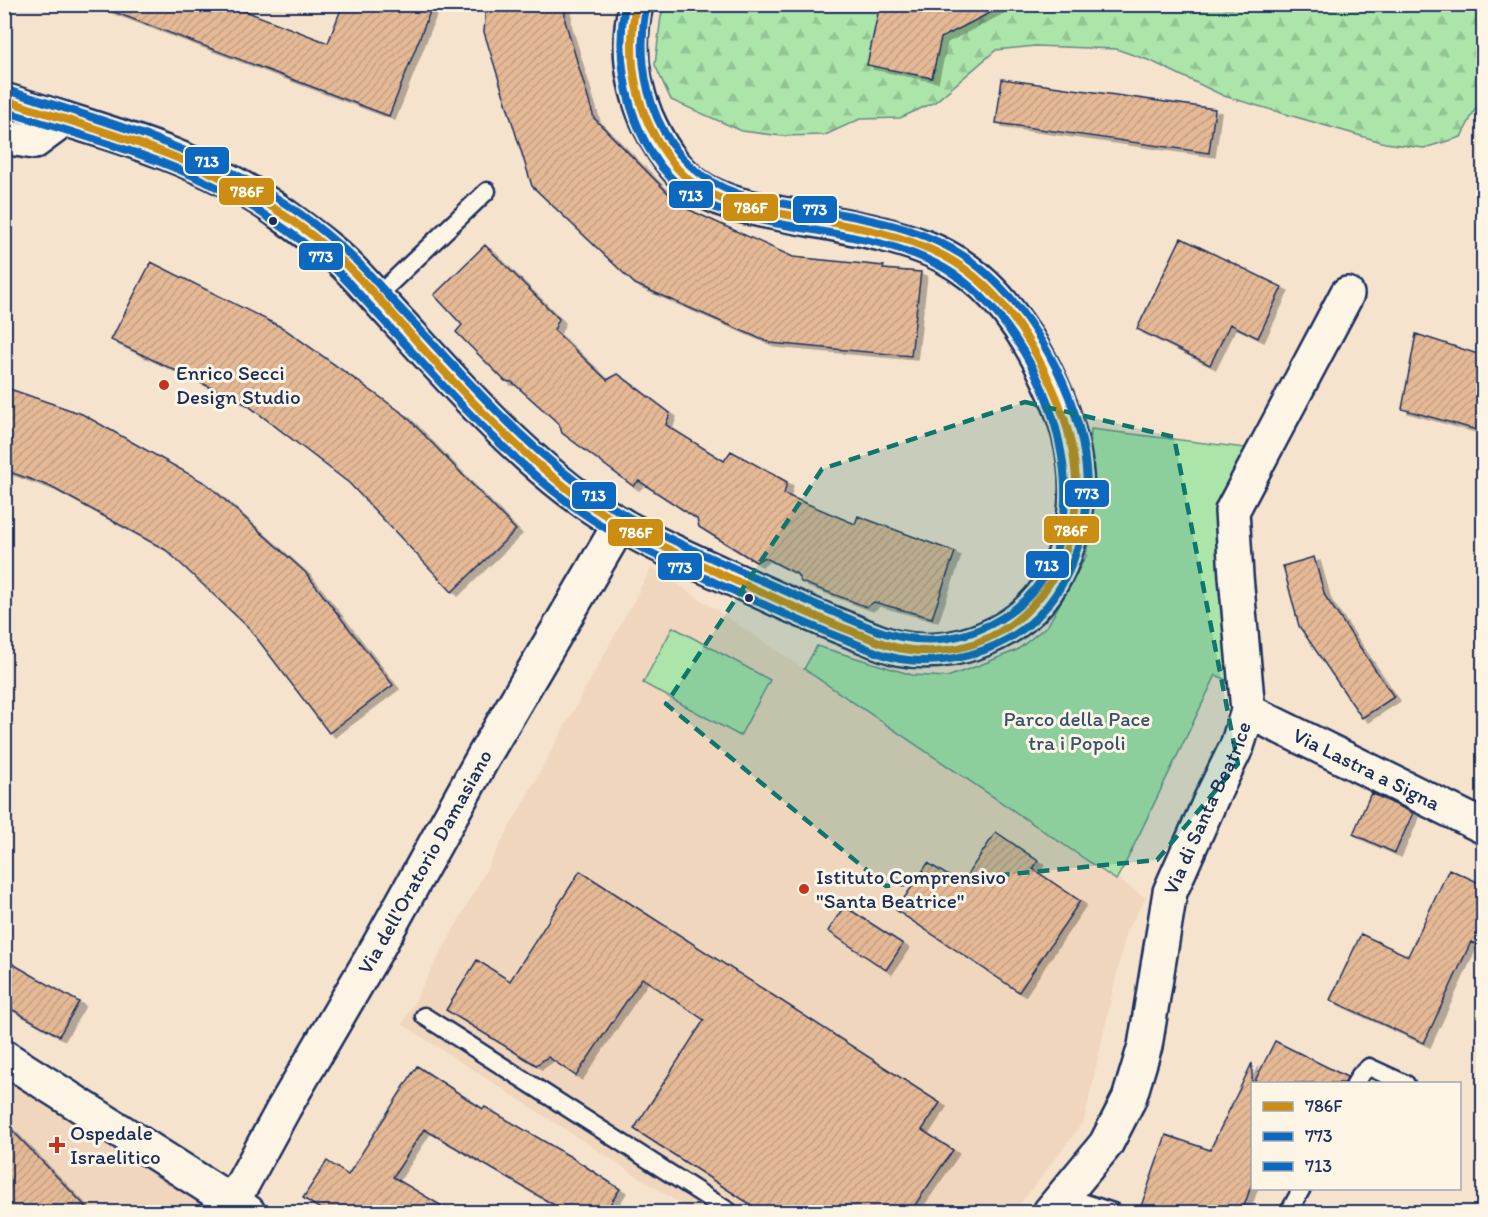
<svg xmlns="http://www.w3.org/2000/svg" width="1488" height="1217" viewBox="0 0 1488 1217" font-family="Itim,sans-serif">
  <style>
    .built { fill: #f0d6bc }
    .forest { fill: url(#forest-firs); stroke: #648a84; stroke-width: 1.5 }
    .park { fill: #ace5a9; stroke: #648a84; stroke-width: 1.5 }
    .building { fill: url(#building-hatch); stroke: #1b2f5e; stroke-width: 1.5; filter: url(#shadow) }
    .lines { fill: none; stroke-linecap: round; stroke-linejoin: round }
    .service-casing { stroke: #1b2f5e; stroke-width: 21 }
    .minor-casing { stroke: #1b2f5e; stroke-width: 38 }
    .service { stroke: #fcf5e5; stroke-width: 16 }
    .minor { stroke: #fcf5e5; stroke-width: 33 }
    .bus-1-casing { stroke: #fcf5e5; stroke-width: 12 }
    .bus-2-casing { stroke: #fcf5e5; stroke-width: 12 }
    .bus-3-casing { stroke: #fcf5e5; stroke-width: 12 }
    .bus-1 { stroke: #cb8e13; stroke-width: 8 }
    .bus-2 { stroke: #0c69bf; stroke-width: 8 }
    .bus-3 { stroke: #0c69bf; stroke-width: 8 }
    .marked { fill: #0f766e; fill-opacity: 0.2; stroke: #0f766e; stroke-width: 4.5; stroke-dasharray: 12 8; stroke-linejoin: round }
    .bus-dot { fill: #1b2f5e; stroke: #fcf5e5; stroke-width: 2 }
    .poi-dot { fill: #c8321e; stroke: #fcf5e5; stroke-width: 2 }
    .labels { text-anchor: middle; stroke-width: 6; stroke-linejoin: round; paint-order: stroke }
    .poi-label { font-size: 21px; fill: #1b2f5e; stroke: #fcf5e5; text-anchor: start }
    .park-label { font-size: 21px; fill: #38536d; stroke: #fcf5e5 }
    .street-label { font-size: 21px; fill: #1b2f5e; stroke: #fcf5e5 }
    .line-badge { stroke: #fcf5e5; stroke-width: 2 }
    .badge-label { font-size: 16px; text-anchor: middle; font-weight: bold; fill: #fff }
  </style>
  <defs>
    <pattern id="forest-firs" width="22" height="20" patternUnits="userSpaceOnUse" patternTransform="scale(1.5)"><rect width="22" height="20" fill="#ace5a9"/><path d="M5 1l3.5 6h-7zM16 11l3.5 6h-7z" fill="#93c594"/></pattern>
    <pattern id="building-hatch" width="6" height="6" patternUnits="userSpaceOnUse" patternTransform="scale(1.5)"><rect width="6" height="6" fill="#e5b995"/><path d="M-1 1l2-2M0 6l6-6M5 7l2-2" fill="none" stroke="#c49f83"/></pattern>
    <filter id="shadow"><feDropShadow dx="6" dy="4" stdDeviation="0" flood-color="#0004"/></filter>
  </defs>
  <rect width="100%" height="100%" fill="#f5e3cd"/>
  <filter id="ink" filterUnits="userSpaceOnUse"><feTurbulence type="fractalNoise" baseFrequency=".0167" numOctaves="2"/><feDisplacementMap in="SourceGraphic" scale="12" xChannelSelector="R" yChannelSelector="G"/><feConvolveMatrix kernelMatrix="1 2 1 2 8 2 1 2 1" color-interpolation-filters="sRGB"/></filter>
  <g filter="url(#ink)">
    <path class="built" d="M652,567l494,331 -20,34 -42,189 -70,91h-321l-291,-188z
      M5,1078l208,134h-208z"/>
    <path class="forest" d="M666,5h817l1,77 -5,20 -18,35 -37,11 -39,-5 -161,-47 -73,-35 -35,-12 -81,-3 -39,4 -61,52 -35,16 -40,1 -35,16 -43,1 -40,-5 -71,-31 -16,-35 6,-49z"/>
    <path class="park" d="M1091,429l155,19 -27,49 -2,40 17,109 -6,35 -12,-6 -90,187 -10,18 -312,-211 13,-23 95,29 35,2 33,-12 37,-15 31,-25 38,-69 5,-34 1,-31 -2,-45z
      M673,627l97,53 -30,56 -97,-53z"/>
    <path class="building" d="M101,4h126l101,39 15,-39h90l-44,112 -288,-109z
      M486,4h79v17l29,97 87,88 112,51 91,9 -1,3 38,3 -10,84 -141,-13 -135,-59 -103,-98 -48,-154z
      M880,4h127l-66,34 -9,40 -65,-13z
      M1002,79l213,30 -6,44 -213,-30z
      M1181,238l101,49 -24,51 -28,-14 -20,41 -73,-36z
      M485,245l74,74 -5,11 53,50 11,-6 52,39 -4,12 58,36 7,-10 56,31 -3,12 71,30 3,-8 97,36 -23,66 -58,-16 -7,5 -66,-25 -4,-8 -33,-17 -8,5 -57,-35 -2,-8 -58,-38 -6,5 -71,-53 -3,-9 -47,-42 -7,-1 -49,-49 6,-7 -28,-30z
      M151,262l132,66 122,87 111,115 -64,62 -103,-109 -103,-79 -135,-64z
      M1416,334l68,22v76l-82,-23z
      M4,387l78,27 125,70 98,88 88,113 -64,48 -80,-105 -83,-78 -117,-64 -45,-16z
      M1314,557l11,39 69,101 -32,21 -63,-92 -16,-60z
      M1371,793l42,20 -18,40 -42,-19z
      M996,832l42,29 -5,8 47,32 -61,91 -123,-82 32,-47 33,21z
      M1449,869l35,16v63l-13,-6 -47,101 -94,-43 31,-66 47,22z
      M580,871l360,232 -18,27 31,20 -43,62h-148l-128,-83 70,-109 -62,-42 -66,98 -28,-19 -12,8 -90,-55 31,-50 33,21z
      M844,906l59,38 -17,26 -58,-39z
      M4,959l75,43 -20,34 -55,-31z
      M1275,1041l72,36 -2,6h-91z
      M1252,1063v120l-10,29h-103l27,-77 44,15z
      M417,1066l66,43 2,-2 86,50 49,32 -15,23h-39l-142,-83 -31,48 59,35h-127l-22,-14 24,-37 21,14z
      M4,1122l87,90h-87z"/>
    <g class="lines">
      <defs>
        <path id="service" d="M376,297l111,-106
          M424,1016l306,196
          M1355,1084l5,-9 9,-8 37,17
          M1064,1196l49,16
          M1289,1212l13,-24"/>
        <g id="minor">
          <path d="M4,100c94,31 189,52 271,109 22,16 46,33 66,51 20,19 38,41 57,61 54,59 108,120 171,169 52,41 115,67 175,94 35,16 69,32 105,46 16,6 32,14 49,18 50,10 109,-9 142,-49 17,-21 28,-49 33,-76 10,-49 -2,-96 -23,-141 -23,-50 -57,-100 -106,-126 -44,-23 -113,-32 -162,-42 -31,-6 -62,-11 -88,-30 -22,-17 -37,-42 -48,-67 -15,-36 -19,-75 -10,-113"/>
          <path d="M4,137l30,5 31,-23"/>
          <path id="s1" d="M1248,711l236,116"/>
          <path d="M4,1057l244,155"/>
          <path id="s2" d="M232,1203l52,-95 94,-161 107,-193 135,-230"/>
          <path id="s3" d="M1050,1212l56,-68 23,-45 16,-53 25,-154 41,-93 26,-53 11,-35 -12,-135 -4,-65 115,-217"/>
        </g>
      </defs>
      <use href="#service" class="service-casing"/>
      <use href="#minor" class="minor-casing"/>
      <use href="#service" class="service"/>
      <use href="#minor" class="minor"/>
      <defs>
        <path id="bus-1" d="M4,100c93,30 189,54 271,109 23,15 46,32 66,51 28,26 53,56 78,84 47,52 95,103 150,146 53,41 114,66 174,94 35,15 70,32 106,46 16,6 32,14 49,18 86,18 159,-41 175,-124 10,-53 -4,-104 -28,-152 -22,-46 -54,-91 -101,-116 -49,-26 -108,-32 -161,-42 -31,-6 -63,-11 -89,-30 -19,-14 -33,-36 -44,-57 -18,-39 -22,-81 -14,-123"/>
        <path id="bus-2" d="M4,111c92,29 188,53 268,109 21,14 41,29 60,46 18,17 34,36 51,54 45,49 88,98 137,142 25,23 52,45 81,63 48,30 100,51 151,74 32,15 63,29 95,41 17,7 34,16 53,19 37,6 76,-2 108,-20 31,-18 52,-45 65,-78 11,-29 16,-61 13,-92 -6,-74 -55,-164 -115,-208 -64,-47 -157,-47 -232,-67 -79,-26 -107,-112 -93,-188"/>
        <path id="bus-3" d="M7,90c125,40 244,71 342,164 18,16 33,35 50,53 56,60 111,124 176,174 49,39 107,64 163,89 45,20 89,40 133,58 40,16 82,16 120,-4 138,-70 60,-295 -47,-356 -51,-29 -114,-34 -170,-45 -30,-6 -62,-12 -87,-31 -55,-42 -74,-123 -62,-188"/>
      </defs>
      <use href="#bus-1" class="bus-1-casing"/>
      <use href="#bus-2" class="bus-2-casing"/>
      <use href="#bus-3" class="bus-3-casing"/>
      <use href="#bus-1" class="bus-1"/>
      <use href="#bus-2" class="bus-2"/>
      <use href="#bus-3" class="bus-3"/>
    </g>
  </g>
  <path class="marked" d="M1025,402l149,35 64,327 -81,96 -271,26 -220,-182 156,-235z"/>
  <g class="bus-dot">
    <circle cx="273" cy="221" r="5"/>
    <circle cx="749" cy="598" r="5"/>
  </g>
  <g class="poi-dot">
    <circle cx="164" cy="385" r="6"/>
    <circle cx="804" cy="889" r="6"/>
    <path d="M54 1136h6v6h6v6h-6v6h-6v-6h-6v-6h6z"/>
  </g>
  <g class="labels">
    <g class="poi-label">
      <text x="176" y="380">Enrico Secci<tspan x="176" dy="24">Design Studio</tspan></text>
      <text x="816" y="884">Istituto Comprensivo<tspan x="816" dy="24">"Santa Beatrice"</tspan></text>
      <text x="70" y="1140">Ospedale<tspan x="70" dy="24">Israelitico</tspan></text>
    </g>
    <g class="park-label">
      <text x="1077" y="726">Parco della Pace<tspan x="1077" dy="24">tra i Popoli</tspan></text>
    </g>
    <g class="street-label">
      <text dy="7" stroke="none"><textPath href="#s1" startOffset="132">Via Lastra a Signa</textPath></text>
      <text dy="7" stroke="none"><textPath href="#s3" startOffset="442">Via di Santa Beatrice</textPath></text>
      <text dy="7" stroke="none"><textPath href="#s2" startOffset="392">Via dell'Oratorio Damasiano</textPath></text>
    </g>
  </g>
  <g class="line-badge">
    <rect x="184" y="146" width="46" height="29" rx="6" fill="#0c69bf"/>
    <rect x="218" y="177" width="57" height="29" rx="6" fill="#cb8e13"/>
    <rect x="668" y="180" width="46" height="29" rx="6" fill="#0c69bf"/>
    <rect x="722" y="193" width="57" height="29" rx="6" fill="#cb8e13"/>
    <rect x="792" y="195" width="46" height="29" rx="6" fill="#0c69bf"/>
    <rect x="298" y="242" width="46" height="29" rx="6" fill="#0c69bf"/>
    <rect x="1064" y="479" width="46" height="29" rx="6" fill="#0c69bf"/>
    <rect x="571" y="481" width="46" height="29" rx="6" fill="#0c69bf"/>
    <rect x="1043" y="515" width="57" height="29" rx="6" fill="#cb8e13"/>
    <rect x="607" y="518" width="57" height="29" rx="6" fill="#cb8e13"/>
    <rect x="1025" y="550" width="45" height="29" rx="6" fill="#0c69bf"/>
    <rect x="657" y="552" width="46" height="29" rx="6" fill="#0c69bf"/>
  </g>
  <g class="badge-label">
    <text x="207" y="167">713</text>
    <text x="247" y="197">786F</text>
    <text x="691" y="201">713</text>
    <text x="751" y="213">786F</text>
    <text x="815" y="215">773</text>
    <text x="321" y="262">773</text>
    <text x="1087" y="499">773</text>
    <text x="594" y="501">713</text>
    <text x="1071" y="536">786F</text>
    <text x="636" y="538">786F</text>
    <text x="1047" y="571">713</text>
    <text x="680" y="573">773</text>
  </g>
  <rect width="1488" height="1217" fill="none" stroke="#fcf5e5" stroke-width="24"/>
  <rect x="12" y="12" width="1464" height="1193" fill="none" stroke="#1b2f5e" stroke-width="2" filter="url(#ink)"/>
  <rect x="1251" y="1082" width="210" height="108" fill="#fcf5e5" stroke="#a2a6af" stroke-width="1.5"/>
  <rect x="1263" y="1102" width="30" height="9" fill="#cb8e13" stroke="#a2a6af" stroke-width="1.5"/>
  <text x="1305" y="1112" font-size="18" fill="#1b2f5e">786F</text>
  <rect x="1263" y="1132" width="30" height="9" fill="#0c69bf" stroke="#a2a6af" stroke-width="1.5"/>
  <text x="1305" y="1142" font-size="18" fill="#1b2f5e">773</text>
  <rect x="1263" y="1162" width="30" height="9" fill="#0c69bf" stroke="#a2a6af" stroke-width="1.5"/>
  <text x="1305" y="1172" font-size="18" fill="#1b2f5e">713</text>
</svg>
